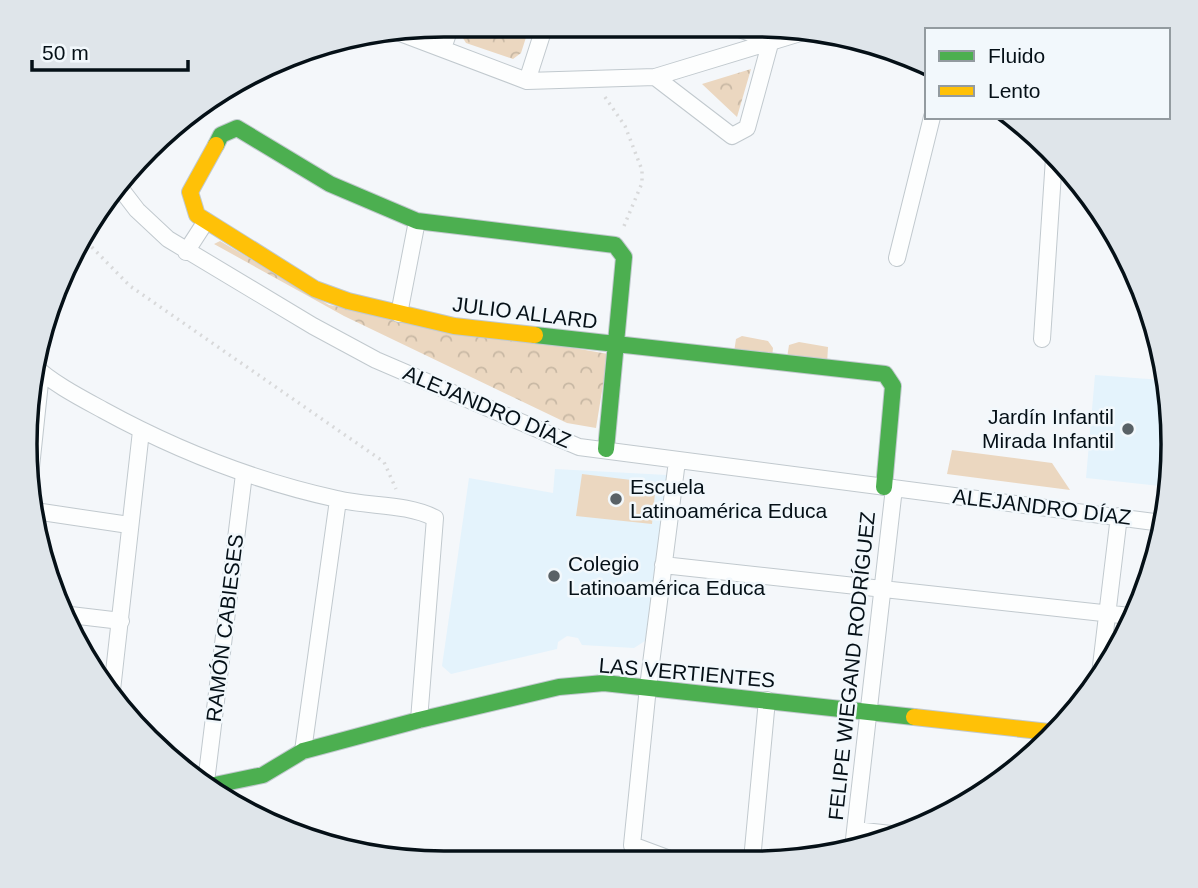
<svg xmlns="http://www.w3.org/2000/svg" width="1198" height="888" viewBox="0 0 1198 888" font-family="Helvetica,sans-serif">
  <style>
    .built { fill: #e4f3fc }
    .grass { fill: #ebd7c0 }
    .park { fill: url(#park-crowns) }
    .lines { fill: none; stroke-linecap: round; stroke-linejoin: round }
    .street-casing { stroke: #c1c9ce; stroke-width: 18 }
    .fast-casing { stroke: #c1c9ce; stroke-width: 18 }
    .slow-casing { stroke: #c1c9ce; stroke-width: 18 }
    .path { stroke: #d8d9da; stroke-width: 3.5; stroke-dasharray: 2 5; stroke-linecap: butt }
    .street { stroke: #fdfefe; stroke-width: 16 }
    .fast { stroke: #4caf50; stroke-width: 16 }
    .slow { stroke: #ffc107; stroke-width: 16 }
    .poi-dot { fill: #596166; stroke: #f2f8fc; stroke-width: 2.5 }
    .labels { text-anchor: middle; stroke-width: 5; stroke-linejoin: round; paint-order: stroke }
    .street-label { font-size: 21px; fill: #051017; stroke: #f2f8fc }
    .poi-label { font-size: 21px; fill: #051017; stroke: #f2f8fc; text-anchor: start }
    .rim { fill: none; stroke: #051017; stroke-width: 3.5 }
  </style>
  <defs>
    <pattern id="park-crowns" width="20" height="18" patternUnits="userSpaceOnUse" patternTransform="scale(1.75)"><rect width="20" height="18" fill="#ebd7c0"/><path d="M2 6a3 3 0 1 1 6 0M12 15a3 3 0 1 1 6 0" fill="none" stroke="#c8b8a4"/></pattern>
  </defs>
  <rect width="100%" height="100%" fill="#f4f7fa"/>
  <path class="built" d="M1095,375l67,5 7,107 -83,-9z
    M555,469l112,6 -22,166 -11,7 -52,-3 -4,-7 -11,-2 -9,6 -1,7 -106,25 -9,-8 27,-188 84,15z"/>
  <path class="grass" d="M742,336l26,5 5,7 -1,9 -38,-5 2,-13z
    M799,342l29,5 -1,17 -40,-6 2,-13z
    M952,450l100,13 18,27 -123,-16z
    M582,474l74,9 -4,41 -76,-8z"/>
  <path class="park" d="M465,25h65l-9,28 -8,6 -47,-16 -5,-8z
    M751,69l-14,48 -35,-33z
    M220,241l109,64 279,49 -12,74 -29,-5 -223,-107 -130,-72z"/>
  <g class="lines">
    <defs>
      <path id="street" d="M395,31l132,50 128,-4 155,-47
        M443,48l8,-23
        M655,77l77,59 15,-8 24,-88 -44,-15
        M527,81l18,-56
        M117,184l20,26 31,29 145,87 63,34 203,87 583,76
        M186,252l20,-31
        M897,258l35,-141
        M399,314l18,-93
        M1042,339l12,-181
        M32,364c20,19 47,33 71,46 73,40 152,71 234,89 32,8 68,4 98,19l-16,202
        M29,486l12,-113
        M35,511l94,14
        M663,565l467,51
        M62,614l59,7
        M1100,674l19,-158
        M111,699l30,-268
        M303,751l35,-251
        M206,782l38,-308
        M855,830l45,5
        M853,848l41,-360
        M752,860l15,-160
        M675,861l-43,-16 16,-158 29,-226"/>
      <path id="fast" d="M216,145l5,-10 16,-7 93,56 87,37 198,24 9,12 -18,192
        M535,335l350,39 8,12 -9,101
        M210,786l53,-11 40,-24 116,-31 140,-33 45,-4 310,34"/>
      <path id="slow" d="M216,145l-26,47 7,23 118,74 33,12 106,25 81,9
        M914,717l135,15"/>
    </defs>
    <use href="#street" class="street-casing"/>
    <use href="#fast" class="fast-casing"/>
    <use href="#slow" class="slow-casing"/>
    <path class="path" d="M605,97l20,29 17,44v13l-18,43
      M82,237l48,49 254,176 12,27"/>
    <use href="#street" class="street"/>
    <use href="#fast" class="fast"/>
    <use href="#slow" class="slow"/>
  </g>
  <g class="poi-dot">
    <circle cx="1128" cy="429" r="7"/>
    <circle cx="616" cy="499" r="7"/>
    <circle cx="554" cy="576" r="7"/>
  </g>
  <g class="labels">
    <g class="street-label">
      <text transform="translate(525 313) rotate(7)" y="7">JULIO ALLARD</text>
      <text transform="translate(487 407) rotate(23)" y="7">ALEJANDRO DÍAZ</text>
      <text transform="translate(1042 507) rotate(7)" y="7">ALEJANDRO DÍAZ</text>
      <text transform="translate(225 628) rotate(-83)" y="7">RAMÓN CABIESES</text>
      <text transform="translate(852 666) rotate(-84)" y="7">FELIPE WIEGAND RODRÍGUEZ</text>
      <text transform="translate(687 673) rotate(5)" y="7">LAS VERTIENTES</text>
    </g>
    <g class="poi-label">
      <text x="1114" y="424" text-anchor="end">Jardín Infantil<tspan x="1114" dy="24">Mirada Infantil</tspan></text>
      <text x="630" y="494">Escuela<tspan x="630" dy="24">Latinoamérica Educa</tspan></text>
      <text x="568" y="571">Colegio<tspan x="568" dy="24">Latinoamérica Educa</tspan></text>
    </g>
  </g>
  <path d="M0 0H1198V888H0ZM444 37H754A407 407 0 0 1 1161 444V444A407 407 0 0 1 754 851H444A407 407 0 0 1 37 444V444A407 407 0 0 1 444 37Z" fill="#dfe5ea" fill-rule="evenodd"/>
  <path class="rim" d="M444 37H754A407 407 0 0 1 1161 444V444A407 407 0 0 1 754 851H444A407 407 0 0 1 37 444V444A407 407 0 0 1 444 37Z"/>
  <rect x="925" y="28" width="245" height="91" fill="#f2f8fc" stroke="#939ba0" stroke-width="2"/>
  <rect x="939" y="51" width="35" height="10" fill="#4caf50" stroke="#939ba0" stroke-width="2"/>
  <text x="988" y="63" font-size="21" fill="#051017">Fluido</text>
  <rect x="939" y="86" width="35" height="10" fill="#ffc107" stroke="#939ba0" stroke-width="2"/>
  <text x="988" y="98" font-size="21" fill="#051017">Lento</text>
  <path d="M32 60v10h156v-10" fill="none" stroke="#051017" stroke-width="3.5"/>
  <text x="42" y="60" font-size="21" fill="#051017" stroke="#f2f8fc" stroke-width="5" paint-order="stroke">50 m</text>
</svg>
